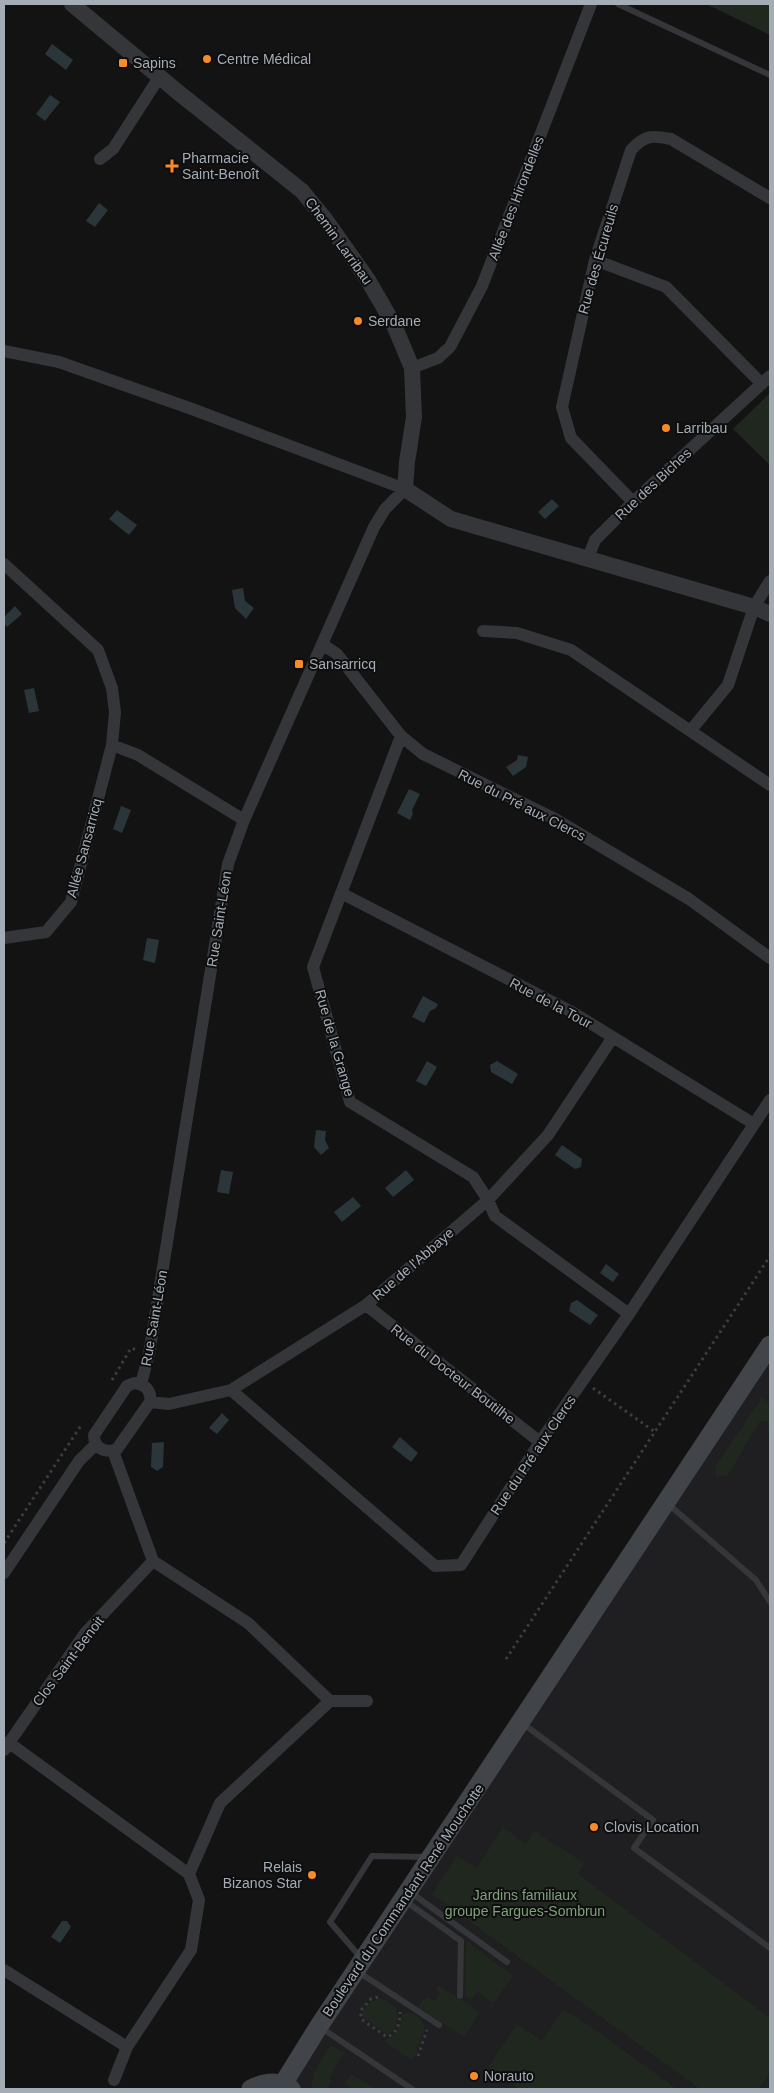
<svg xmlns="http://www.w3.org/2000/svg" width="774" height="2093" viewBox="0 0 774 2093" font-family="Arial,sans-serif">
  <style>
    .built { fill: #1f1f21 }
    .green { fill: #1f271f }
    .water { fill: #2b363a }
    .lines { fill: none; stroke-linecap: round; stroke-linejoin: round }
    .path { stroke: #3a3d41; stroke-width: 3; stroke-dasharray: 2.5 4; stroke-linecap: butt }
    .service { stroke: #34363a; stroke-width: 6 }
    .minor { stroke: #34363a; stroke-width: 12 }
    .tertiary { stroke: #34363a; stroke-width: 16 }
    .secondary { stroke: #41454a; stroke-width: 19 }
    .poi-dot { fill: #f88a27; stroke: #0e0e0f; stroke-width: 2 }
    .labels { text-anchor: middle; stroke-width: 4; stroke-linejoin: round; paint-order: stroke }
    .poi-label { font-size: 14px; fill: #a4acb5; stroke: #0e0e0f; text-anchor: start }
    .street-label { font-size: 14px; fill: #a4acb5; stroke: #0e0e0f }
    .park-label { font-size: 14px; fill: #7fa17a; stroke: #0e0e0f }
  </style>
  <rect width="100%" height="100%" fill="#131314"/>
  <path class="built" d="M770,1345v744h-479l28,-63z"/>
  <path class="green" d="M706,4h64v31z
    M770,393v72l-37,-36z
    M762,1397l8,7v37l-3,-20h-7l-32,54 -12,2 -1,-10z
    M503,1827l23,17 8,-13 50,32 -6,11 192,144v55l-11,16h-59l-268,-195 25,-38 20,12z
    M466,1940l47,36 -22,32 -2,-1 3,-4 -14,-11 -7,8 -6,-4z
    M438,1985l42,27 -16,25 -46,-30 5,-9 3,2 2,-3 6,4 6,-8 -4,-3z
    M379,1999l7,1 10,8c2,10 2,22 -9,26l-24,-17c-1,-10 6,-15 16,-18z
    M563,2010l17,9 97,70h-156l-33,-22 29,-43 25,17z
    M408,2012l12,6 5,9 -9,27 -5,6 -27,-19c12,-7 17,-11 18,-26z
    M331,2045l13,8 -11,17 -5,19h-17l3,-17z
    M351,2074l24,15h-23l-8,-5z"/>
  <path class="water" d="M52,44l21,16 -7,10 -21,-16z
    M50,95l10,7 -15,19 -9,-7z
    M99,203l9,7 -13,17 -9,-6z
    M552,499l7,7 -14,13 -7,-7z
    M117,510l20,15 -8,10 -20,-16z
    M243,588l2,13 9,7 -8,11 -11,-11 -3,-18z
    M15,606l7,8 -15,13 -3,-4v-6z
    M34,688l5,23 -10,2 -5,-23z
    M518,755l10,2 -2,10 -13,9 -7,-9 11,-7z
    M409,789l11,5 -8,16 1,4 -3,6 -13,-7z
    M121,806l10,4 -9,23 -9,-4z
    M147,938l12,2 -4,23 -12,-3z
    M423,996l15,8 -2,4 -6,3 -6,12 -12,-6z
    M427,1061l10,6 -11,19 -10,-5z
    M497,1061l21,13 -6,10 -21,-12 -1,-7z
    M316,1130l10,1 -1,9 4,8 -8,7 -7,-8z
    M562,1145l20,14 -1,8 -6,2 -20,-14z
    M221,1170l12,2 -4,22 -12,-2z
    M406,1170l8,10 -21,17 -8,-9z
    M353,1197l8,9 -19,16 -8,-10z
    M606,1264l13,10 -6,8 -13,-9z
    M577,1300l21,15 -8,10 -21,-14 2,-8z
    M222,1413l7,7 -12,14 -8,-6z
    M400,1437l18,16 -7,9 -19,-15z
    M164,1442l-1,25 -6,4 -6,-4 1,-24z
    M62,1921h5l4,6 -11,16 -9,-6z"/>
  <g class="lines">
    <path class="path" d="M112,1380l19,-32 6,2
      M593,1388l62,44
      M4,1543l78,-119
      M506,1659l264,-403
      M378,1997l-7,2 -10,11v9l26,18c11,-5 13,-14 13,-25
      M418,2056l9,-26"/>
    <path class="service" d="M618,4l152,71
      M667,1503l89,77 14,22
      M522,1723l131,97 -19,28 136,100
      M410,1892l97,70
      M404,1900l57,41 -1,55
      M362,1959l-32,-37 42,-66 56,1
      M357,1971l82,54
      M320,2027l92,62"/>
    <path class="minor" d="M100,159l13,-10 47,-73
      M595,260l71,27 96,97
      M4,351l55,11 133,47 213,80 -20,20 -11,18 -130,293 -16,44 -79,490 -8,30
      M412,368l26,-10 12,-11 32,-61 109,-282
      M633,502l-62,-64 -9,-31 33,-147 36,-110c14,-15 20,-15 40,-11l99,59
      M588,558l7,-18 38,-38 137,-126
      M4,564l94,86 14,38 3,24 -3,33 -41,157 -25,30 -42,6
      M483,631l34,2 54,17 199,135
      M322,644l15,10 64,82 22,18 132,65 134,80 81,59
      M691,730l37,-45 26,-78 16,-26
      M401,736l-88,231 37,135 123,75 15,23 7,16 134,98
      M112,745l26,10 106,65
      M341,893l231,119 182,112
      M366,1305l174,137
      M134,1383c11,1 18,8 16,19l-33,47c-12,5 -23,-1 -23,-14l33,-49z
      M231,1390l204,176 26,-1 79,-123 89,-128 141,-214
      M150,1402l19,2 62,-14 135,-85 122,-105 60,-65 65,-98
      M4,1573l75,-112 17,-17
      M330,1701h37
      M8,1742l181,132
      M4,1750l82,-118 67,-71
      M4,1970l123,77 64,-97 8,-50 -10,-26 31,-71 110,-102 -82,-78 -95,-62 -40,-110
      M114,2080l13,-33"/>
    <path class="tertiary" d="M72,4l107,89 123,98 23,28 43,61 26,45 18,43 2,49 -7,45 -2,27 46,30 303,88 16,7"/>
    <path class="secondary" d="M283,2084l36,-58 451,-681
      M251,2089c14,-7 27,-9 40,0"/>
  </g>
  <g class="poi-dot">
    <circle cx="207" cy="59" r="5"/>
    <rect x="118" y="58" width="10" height="10" rx="2.5"/>
    <path d="M169.5 158.5h5v5h5v5h-5v5h-5v-5h-5v-5h5z"/>
    <circle cx="358" cy="321" r="5"/>
    <circle cx="666" cy="428" r="5"/>
    <rect x="294" y="659" width="10" height="10" rx="2.5"/>
    <circle cx="594" cy="1827" r="5"/>
    <circle cx="312" cy="1875" r="5"/>
    <circle cx="474" cy="2076" r="5"/>
  </g>
  <g class="labels">
    <g class="poi-label">
      <text x="217" y="64">Centre Médical</text>
      <text x="133" y="68">Sapins</text>
      <text x="182" y="163">Pharmacie<tspan x="182" dy="16">Saint-Benoît</tspan></text>
      <text x="368" y="326">Serdane</text>
      <text x="676" y="433">Larribau</text>
      <text x="309" y="669">Sansarricq</text>
      <text x="604" y="1832">Clovis Location</text>
      <text x="302" y="1872" text-anchor="end">Relais<tspan x="302" dy="16">Bizanos Star</tspan></text>
      <text x="484" y="2081">Norauto</text>
    </g>
    <g class="street-label">
      <text transform="translate(516 198) rotate(-69)" y="5">Allée des Hirondelles</text>
      <text transform="translate(339 241) rotate(54)" y="5">Chemin Larribau</text>
      <text transform="translate(598 259) rotate(-74)" y="5">Rue des Écureuils</text>
      <text transform="translate(653 484) rotate(-43)" y="5">Rue des Biches</text>
      <text transform="translate(522 805) rotate(27)" y="5">Rue du Pré aux Clercs</text>
      <text transform="translate(84 848) rotate(-75)" y="5">Allée Sansarricq</text>
      <text transform="translate(219 919) rotate(-81)" y="5">Rue Saint-Léon</text>
      <text transform="translate(551 1003) rotate(28)" y="5">Rue de la Tour</text>
      <text transform="translate(335 1043) rotate(74)" y="5">Rue de la Grange</text>
      <text transform="translate(413 1264) rotate(-41)" y="5">Rue de l'Abbaye</text>
      <text transform="translate(154 1318) rotate(-80)" y="5">Rue Saint-Léon</text>
      <text transform="translate(453 1374) rotate(38)" y="5">Rue du Docteur Boutilhe</text>
      <text transform="translate(533 1455) rotate(-56)" y="5">Rue du Pré aux Clercs</text>
      <text transform="translate(68 1661) rotate(-53)" y="5">Clos Saint-Benoit</text>
      <text transform="translate(403 1900) rotate(-56)" y="5">Boulevard du Commandant René Mouchotte</text>
    </g>
    <g class="park-label">
      <text x="525" y="1900">Jardins familiaux<tspan x="525" dy="16">groupe Fargues-Sombrun</tspan></text>
    </g>
  </g>
  <rect width="774" height="2093" fill="none" stroke="#a4acb5" stroke-width="10"/>
</svg>
